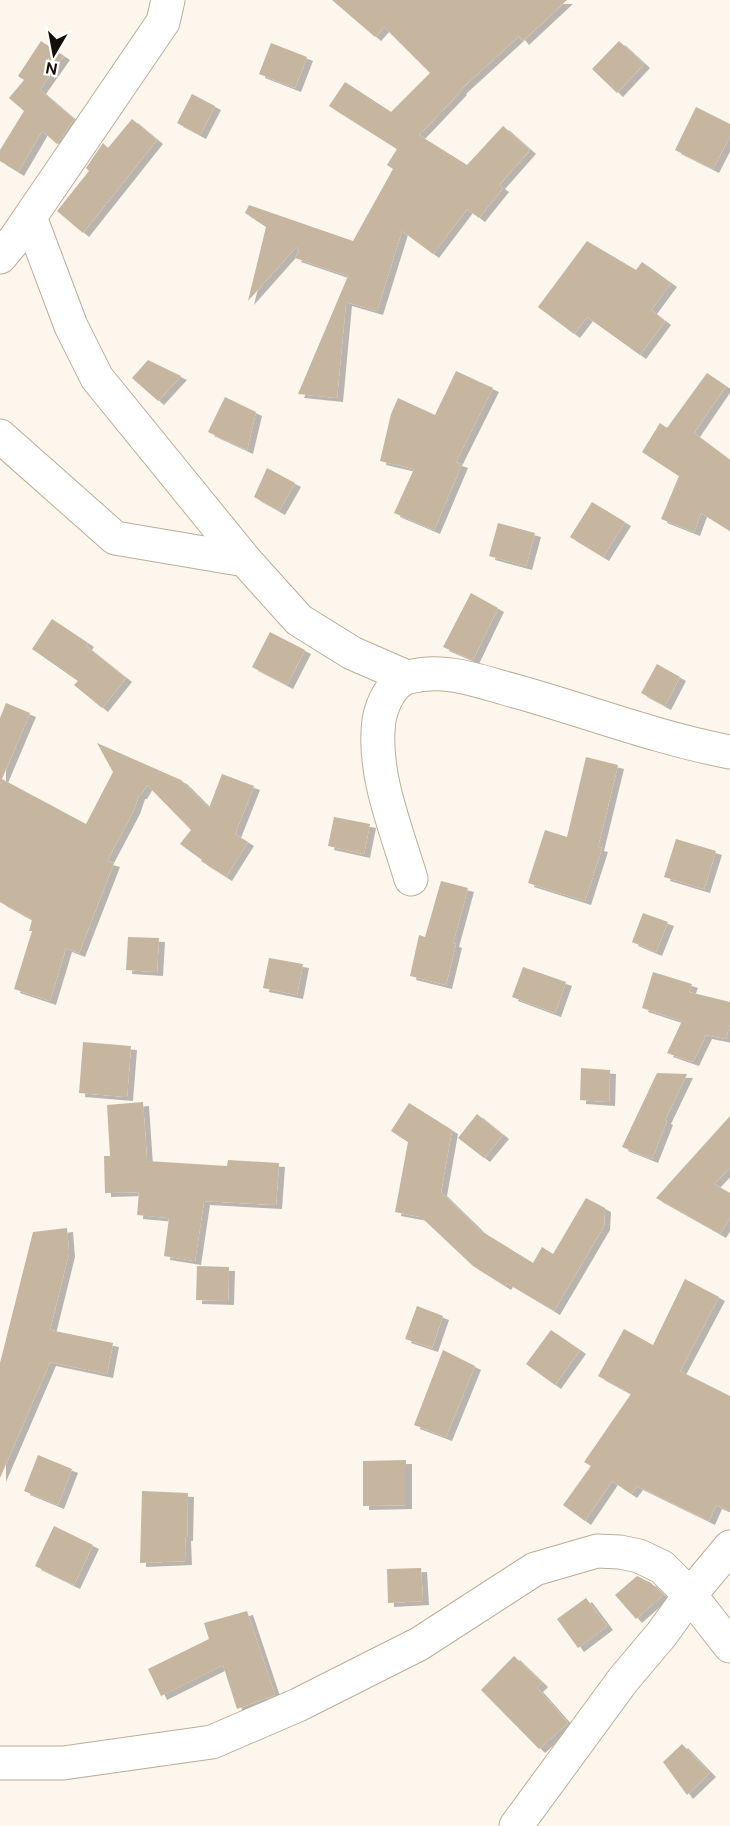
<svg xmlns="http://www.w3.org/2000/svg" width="730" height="1826" viewBox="0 0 730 1826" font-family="'DM Sans',sans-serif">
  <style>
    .building { fill: #c6b59f; filter: url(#shadow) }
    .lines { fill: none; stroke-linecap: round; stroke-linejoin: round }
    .minor-casing { stroke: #bdad97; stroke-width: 35 }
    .minor { stroke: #fff; stroke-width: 33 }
  </style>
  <defs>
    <filter id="shadow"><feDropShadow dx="6" dy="4" stdDeviation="0" flood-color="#0004"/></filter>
  </defs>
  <rect width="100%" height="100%" fill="#fdf6ed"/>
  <path class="building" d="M332,0h235l-44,41 -4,-5 -59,54 1,1 -42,44 48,30 36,-39 27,24 -31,35 4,3 -24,30 -12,-9 -34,45 -31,-23 -25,80 -31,-9 -9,96 -39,-4 50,-118 -53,-18 4,-8 -3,-3 -48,54 18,-74 -21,-14 4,-8 104,36 40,-72 -6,-4 10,-16 -68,-43 16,-24 46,30 39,-39 -46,-46 -9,10z
    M41,41l23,15 -24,34 34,29 -17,25 -15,-13 -24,41 -18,-11v-11l24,-39 -15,-13 15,-18 -6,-4z
    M619,41l25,23 -27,29 -25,-24z
    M271,43l36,14 -12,31 -36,-14z
    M192,94l23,12 -15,29 -23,-12z
    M696,107l34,17v12l-17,33 -38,-19z
    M132,119l25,21 -74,93 -26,-22 32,-40 -3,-3 17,-25 5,5z
    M587,241l49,29 6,-8 29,21 -20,27 14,11 -25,34 -53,-38 -13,17 -36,-27z
    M148,360l33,16 -23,25 -26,-23z
    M456,371l37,17 -37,74 6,2 -28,66 -40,-17 20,-44 -34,-8 11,-47 7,-16 37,17z
    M707,373l19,13 -32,47 36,27v71l-29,-18 -7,19 -33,-13 18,-43 -37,-24 18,-29 7,5z
    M225,397l31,15 -9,38 -39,-18z
    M267,468l28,15 -16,28 -25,-14z
    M592,502l33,20 -22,35 -33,-20z
    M498,523l37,10 -9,33 -37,-10z
    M471,593l27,15 -25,52 -30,-13z
    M52,619l36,24 -2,3 40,32 -24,30 -28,-23 4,-4 -46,-32z
    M270,632l35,18 -18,35 -35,-18z
    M657,664l23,13 -15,29 -24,-13z
    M6,703l24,10 -28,66 84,45 27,-52 -16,-29 84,37 28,28 13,-34 32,12 -19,48 13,8 -22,35 -25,-16 1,-1 -22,-16 11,-14 -44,-45 -6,10h-2l-5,15 -27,51 7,2 -35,90 -13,-5 -16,53 -36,-12 18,-58h-3l3,-11 -32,-18v-184z
    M586,757l32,8 -20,82 4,1 -17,53 -57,-18 17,-53 22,7z
    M334,817l36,7 -6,30 -36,-8z
    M676,839l40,12 -12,38 -40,-12z
    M441,881l27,7 -15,55 3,1 -10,41 -36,-9 9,-41 6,2z
    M643,913l25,9 -12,30 -24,-10z
    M128,937l31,1 -2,34 -31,-2z
    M269,958l34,6 -6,31 -34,-7z
    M523,967l43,15 -11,31 -43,-16z
    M653,972l39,12 -3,8 41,10v21l-4,16 -20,-4 -13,27 -26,-9 15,-32 -40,-13z
    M83,1042l48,4 -4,51 -48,-4z
    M581,1068l29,2 -1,32 -29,-2z
    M657,1073l30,1 -22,46 2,1 -15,38 -30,-12z
    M143,1102l4,59 80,5 1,-6 51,3 -3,42 -72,-4 -9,60 -31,-5 5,-38 -32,-3 2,-23 -34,1 -1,-37h6l-3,-51z
    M409,1103l43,27 -11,62 40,39 52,32 9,-16 11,7 33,-56 19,10 -1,18 -50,85 -47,-28 -2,3 -32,-20 -52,-49 -26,-5 13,-70 -17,-11z
    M477,1114l26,21 -19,23 -26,-20z
    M730,1116v51l-16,17 16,9v25l-10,16 -64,-36z
    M67,1228l2,25 -19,77 63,13 -6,31 -57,-12 -50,116v-115l33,-131z
    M197,1266l32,1 -1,34 -32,-1z
    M685,1279l34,18 -39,74 50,25v115l-14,-6 -7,16 -72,-35 -6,8 -19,-13 -27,40 -22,-16 28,-39 -7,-4 47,-68 -33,-18 26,-47 29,16z
    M417,1306l26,10 -11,32 -27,-9z
    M551,1330l29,20 -25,35 -29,-21z
    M443,1350l32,16 -29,71 -32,-12z
    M38,1455l34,14 -14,36 -34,-14z
    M406,1460v45l-43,1v-45z
    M142,1491l46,2 -1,44h-2l1,24 -46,2z
    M54,1526l39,19 -19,40 -39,-19z
    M421,1568l2,33 -35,2 -1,-34z
    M637,1576l14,7 12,12 -27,24 -21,-24z
    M586,1598l21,28 -29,22 -21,-29z
    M247,1611l28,84 -38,14 -14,-44 -62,31 -13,-27 61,-30 -5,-16z
    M514,1656l28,27 -5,5 31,35 -29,26 -58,-59z
    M682,1744l28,29 -23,22 -24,-33z"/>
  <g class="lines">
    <defs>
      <path id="minor" d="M30,217l41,109 26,52 148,182 54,60 53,33 55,24
        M0,257l15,-18 148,-217 5,-22
        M0,436l115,102 130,22
        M411,879c-15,-51 -39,-106 -32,-159 3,-16 13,-39 30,-43 36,-10 72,5 106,14 72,20 142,47 215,61
        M730,1547l-40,48 40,51
        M0,1763h63l149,-21 86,-37 121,-61 116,-75 62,-18 23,1 19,4 23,11 28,28 -29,40 -38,45 -107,146"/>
    </defs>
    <use href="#minor" class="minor-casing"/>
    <use href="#minor" class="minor"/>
  </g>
  <g transform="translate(54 54) rotate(190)" stroke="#ffffff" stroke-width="4.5" paint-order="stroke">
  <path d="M0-4.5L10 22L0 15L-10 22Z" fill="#150f08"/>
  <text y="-9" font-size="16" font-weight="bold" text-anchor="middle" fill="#150f08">N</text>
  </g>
</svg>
